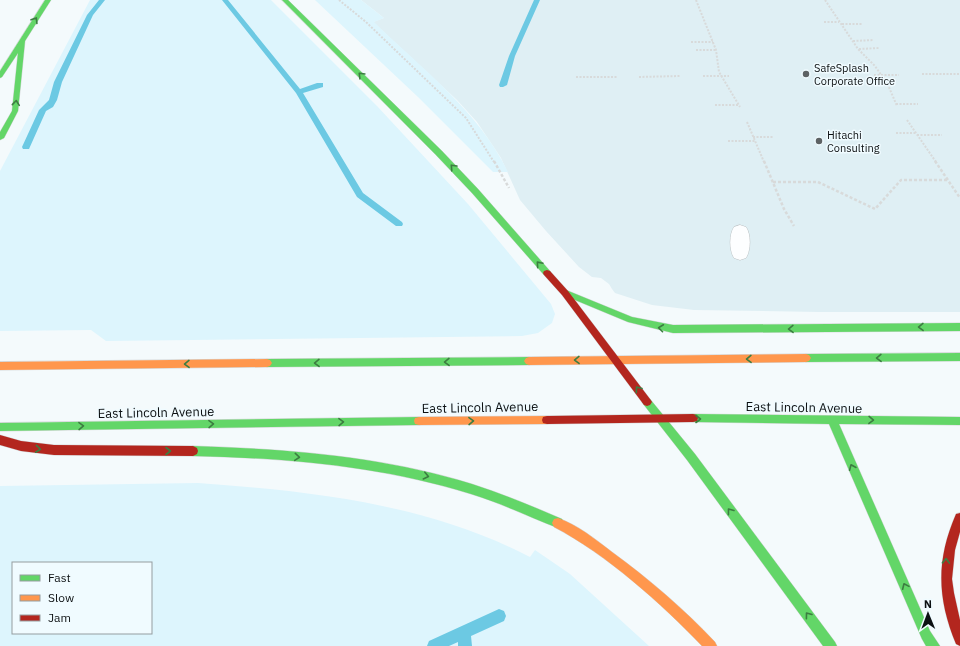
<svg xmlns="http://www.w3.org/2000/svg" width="960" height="646" viewBox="0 0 960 646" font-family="'IBM Plex Sans',sans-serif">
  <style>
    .built { fill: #dfeff4 }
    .green { fill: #ddf5fd; fill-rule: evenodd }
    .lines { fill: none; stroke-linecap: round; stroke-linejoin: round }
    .stream { fill: #6cc9e3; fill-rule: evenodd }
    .lane-casing { stroke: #bcc1c3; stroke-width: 1 }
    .fast-casing { stroke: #d4d7d8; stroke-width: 1 }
    .slow-casing { stroke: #d4d7d8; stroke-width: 1 }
    .jam-casing { stroke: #d4d7d8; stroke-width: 1 }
    .path-far1 { stroke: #d8dada; stroke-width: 2; stroke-dasharray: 2 1.5; stroke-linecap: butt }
    .path { stroke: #d8dada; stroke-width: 2.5; stroke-dasharray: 3 2; stroke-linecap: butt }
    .lane { fill: #fdfeff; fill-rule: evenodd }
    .fast { fill: #63d668; fill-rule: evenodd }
    .slow { fill: #ff974d; fill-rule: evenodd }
    .jam { fill: #b3261e; fill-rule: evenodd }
    .oneway { stroke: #3c7d41 }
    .poi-dot { fill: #5d6264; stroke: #f0fbff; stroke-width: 1.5 }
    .labels { text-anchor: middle; stroke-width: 3; stroke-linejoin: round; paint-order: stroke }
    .far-poi-label { font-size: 11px; fill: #0c1012; stroke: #f0fbff; text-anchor: start }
    .street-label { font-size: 13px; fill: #0c1012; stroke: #f0fbff }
  </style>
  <rect width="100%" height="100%" fill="#f4fafc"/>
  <path class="built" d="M361,0h599v312h-141l-125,-2 -42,-5 -37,-12 -3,-4 -3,-5 -8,-6 -9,-1 -13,-10 -33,-36 -26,-31 -19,-42 -24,-36 -20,-22 -84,-78 11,-4z"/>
  <path class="green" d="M90,0h181l106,106 91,98 83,100 4,10 -3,9 -14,10 -16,3 -416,5 -15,-11 -91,1v-160z
    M315,0h46l23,18 -10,4c48,47 104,88 134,150h-15l-75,-75z
    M198,483c114,8 230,21 332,74l5,-7 35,24 79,72h-649v-160zM13,563h138v70h-138z"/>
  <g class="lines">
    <path class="stream" d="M99,0h6l-12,15 -31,67 -5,18 -4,7 -7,4 -17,38h-6l-1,-2 17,-37 10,-10 5,-18 33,-67z
      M222,0h6l72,89 17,-6h6v4l-20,6 60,100 39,29 1,2 -1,2h-6l-39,-29 -61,-104z
      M534,0h6l-25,56 -8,29 -4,2h-3l-1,-2 10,-29z
      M499,609l5,2 2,5 -2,5 -33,15 1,10h-14v-4l-9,4h-22l2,-5z"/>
    <defs>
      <path id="lane" d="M740,225l6,2c5,7 5,23 0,31l-6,2 -6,-2c-5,-8 -5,-24 0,-31z"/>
      <path id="fast" d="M45,0h6l-26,41 -7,70 -14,27 -4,2v-8l12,-21 6,-58 -16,24 -2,1v-7z
        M282,0h6l154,151 36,38 72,82 1,2 -1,2h-6l-72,-82 -36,-38z
        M566,290l66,27 41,8 287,-2v8l-287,2 -45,-11 -65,-27 -1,-2z
        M960,353v8l-154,1 -3,-1 -2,-3 2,-3 3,-1z
        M529,357l3,1 2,3 -2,3 -3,1 -262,2 -3,-1 -2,-3 2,-3 3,-1z
        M647,398l3,1 45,55 140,188 2,4h-14l-136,-186 -43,-55 -2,-3 2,-3z
        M693,414l267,3v8l-121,-1 91,207 10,15h-14l-4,-7 -93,-215 -136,-2 -4,-1 -1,-3 1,-3z
        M419,417l4,1 1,3 -1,3 -4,1 -419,6v-8z
        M193,446c94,3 189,10 279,38 31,10 60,22 90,35l2,4 -2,4 -4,1c-29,-11 -57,-25 -87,-34 -90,-28 -184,-36 -278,-38l-4,-2 -1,-3 1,-3z"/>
      <path id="slow" d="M806,354l3,1 2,3 -2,3 -3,1 -277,3 -3,-1 -2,-3 2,-3 3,-1z
        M267,359l3,1 2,3 -2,3 -3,1 -267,3v-8z
        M547,416l4,1 1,3 -1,3 -4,1 -128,1 -4,-1 -1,-3 1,-3 4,-1z
        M558,518c20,7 37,21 54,34 37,27 72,57 103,90l2,4h-15c-40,-42 -96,-92 -148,-119l-2,-4 2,-4z"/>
      <path id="jam" d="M547,270l3,1 18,20 82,108 2,3 -2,3 -3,1 -3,-1 -82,-110 -18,-20 -1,-2 1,-2z
        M693,414l4,1 1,3 -1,3 -4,1 -146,2 -4,-1 -1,-3 1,-3 4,-1z
        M0,435l21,6 33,4 139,1 4,2 1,3 -1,3 -4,2 -139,-1 -33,-4 -21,-6z
        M960,513v19l-5,18 -3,29 2,14 6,27v26l-4,-2c-19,-46 -20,-84 0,-130z"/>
    </defs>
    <use href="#lane" class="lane-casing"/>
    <use href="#fast" class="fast-casing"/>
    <use href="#slow" class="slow-casing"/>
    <use href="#jam" class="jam-casing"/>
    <path class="path-far1" d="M339,0l27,22 100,96 28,44
      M696,0l20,50 3,22 21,35
      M825,0l33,49 17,17 13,19 9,21
      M824,22h15
      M842,24h21
      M853,41l21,-1
      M691,42h22
      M859,49l20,-1
      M696,50h20
      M922,74h38
      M874,75h25
      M703,76h26
      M576,77h42
      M639,77l42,-1
      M896,104h22
      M715,105h24
      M907,120l29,42
      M747,122l17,40
      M896,133h19
      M917,135h25
      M753,137h20
      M728,141h27"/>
    <path class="path" d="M494,161l15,27
      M764,161l20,48 10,17
      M935,161l25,37
      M773,182h45l57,27 26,-29h46"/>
    <use href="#lane" class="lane"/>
    <use href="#fast" class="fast"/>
    <use href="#slow" class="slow"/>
    <use href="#jam" class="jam"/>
  </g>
  <defs><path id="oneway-chevron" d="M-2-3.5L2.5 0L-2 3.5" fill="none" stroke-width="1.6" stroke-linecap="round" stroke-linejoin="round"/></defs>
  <g class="oneway">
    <use href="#oneway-chevron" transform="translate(35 20) rotate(-58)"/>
    <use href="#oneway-chevron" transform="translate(361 75) rotate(-135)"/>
    <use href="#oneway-chevron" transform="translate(16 103) rotate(-84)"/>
    <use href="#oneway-chevron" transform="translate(453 167) rotate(-133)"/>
    <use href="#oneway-chevron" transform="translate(539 264) rotate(-131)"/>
    <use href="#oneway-chevron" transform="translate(921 327) rotate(179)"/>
    <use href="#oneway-chevron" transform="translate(661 328) rotate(-173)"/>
    <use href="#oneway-chevron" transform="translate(791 329) rotate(179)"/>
    <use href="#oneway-chevron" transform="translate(879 358) rotate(179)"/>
    <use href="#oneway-chevron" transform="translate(749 359) rotate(179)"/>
    <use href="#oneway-chevron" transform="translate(577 360) rotate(179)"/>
    <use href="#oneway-chevron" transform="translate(447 362) rotate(179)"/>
    <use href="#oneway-chevron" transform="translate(317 363) rotate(179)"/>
    <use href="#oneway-chevron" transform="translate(187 364) rotate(179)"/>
    <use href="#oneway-chevron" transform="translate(638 389) rotate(-126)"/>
    <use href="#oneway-chevron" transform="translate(698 419)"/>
    <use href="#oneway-chevron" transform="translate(871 420) rotate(1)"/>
    <use href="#oneway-chevron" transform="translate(471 421) rotate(-1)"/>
    <use href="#oneway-chevron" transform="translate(341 422) rotate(-1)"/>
    <use href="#oneway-chevron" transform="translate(211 424) rotate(-1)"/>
    <use href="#oneway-chevron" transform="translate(81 426) rotate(-1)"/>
    <use href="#oneway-chevron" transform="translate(38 449) rotate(6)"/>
    <use href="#oneway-chevron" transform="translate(168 451)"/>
    <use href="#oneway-chevron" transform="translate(297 457) rotate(5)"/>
    <use href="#oneway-chevron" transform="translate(852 467) rotate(-113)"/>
    <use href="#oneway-chevron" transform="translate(426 476) rotate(13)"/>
    <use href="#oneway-chevron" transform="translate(730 511) rotate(-127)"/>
    <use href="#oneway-chevron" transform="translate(946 561) rotate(-88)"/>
    <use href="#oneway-chevron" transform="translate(905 586) rotate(-114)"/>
    <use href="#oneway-chevron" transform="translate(808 615) rotate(-127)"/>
  </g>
  <g class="poi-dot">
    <circle cx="806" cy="74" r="4"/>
    <circle cx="819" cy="141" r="4"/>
  </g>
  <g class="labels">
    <g class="far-poi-label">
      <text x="814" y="72">SafeSplash<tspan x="814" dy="13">Corporate Office</tspan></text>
      <text x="827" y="139">Hitachi<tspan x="827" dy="13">Consulting</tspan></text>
    </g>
    <g class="street-label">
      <text transform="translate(480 407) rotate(-1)" y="5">East Lincoln Avenue</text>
      <text transform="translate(804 407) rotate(1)" y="5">East Lincoln Avenue</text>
      <text transform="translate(156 412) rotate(-1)" y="5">East Lincoln Avenue</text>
    </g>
  </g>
  <rect x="12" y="562" width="140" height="72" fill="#f0fbff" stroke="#959da0"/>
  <rect x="20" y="575" width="20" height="6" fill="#63d668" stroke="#959da0"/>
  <text x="48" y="582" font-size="12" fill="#0c1012">Fast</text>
  <rect x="20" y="595" width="20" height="6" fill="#ff974d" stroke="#959da0"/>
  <text x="48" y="602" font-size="12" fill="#0c1012">Slow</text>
  <rect x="20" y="615" width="20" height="6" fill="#b3261e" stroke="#959da0"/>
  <text x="48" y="622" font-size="12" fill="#0c1012">Jam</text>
  <g transform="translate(928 614) rotate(359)" stroke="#f0fbff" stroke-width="3" paint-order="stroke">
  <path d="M0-3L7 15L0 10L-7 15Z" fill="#0c1012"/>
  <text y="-6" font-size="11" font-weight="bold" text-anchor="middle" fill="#0c1012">N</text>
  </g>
</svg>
